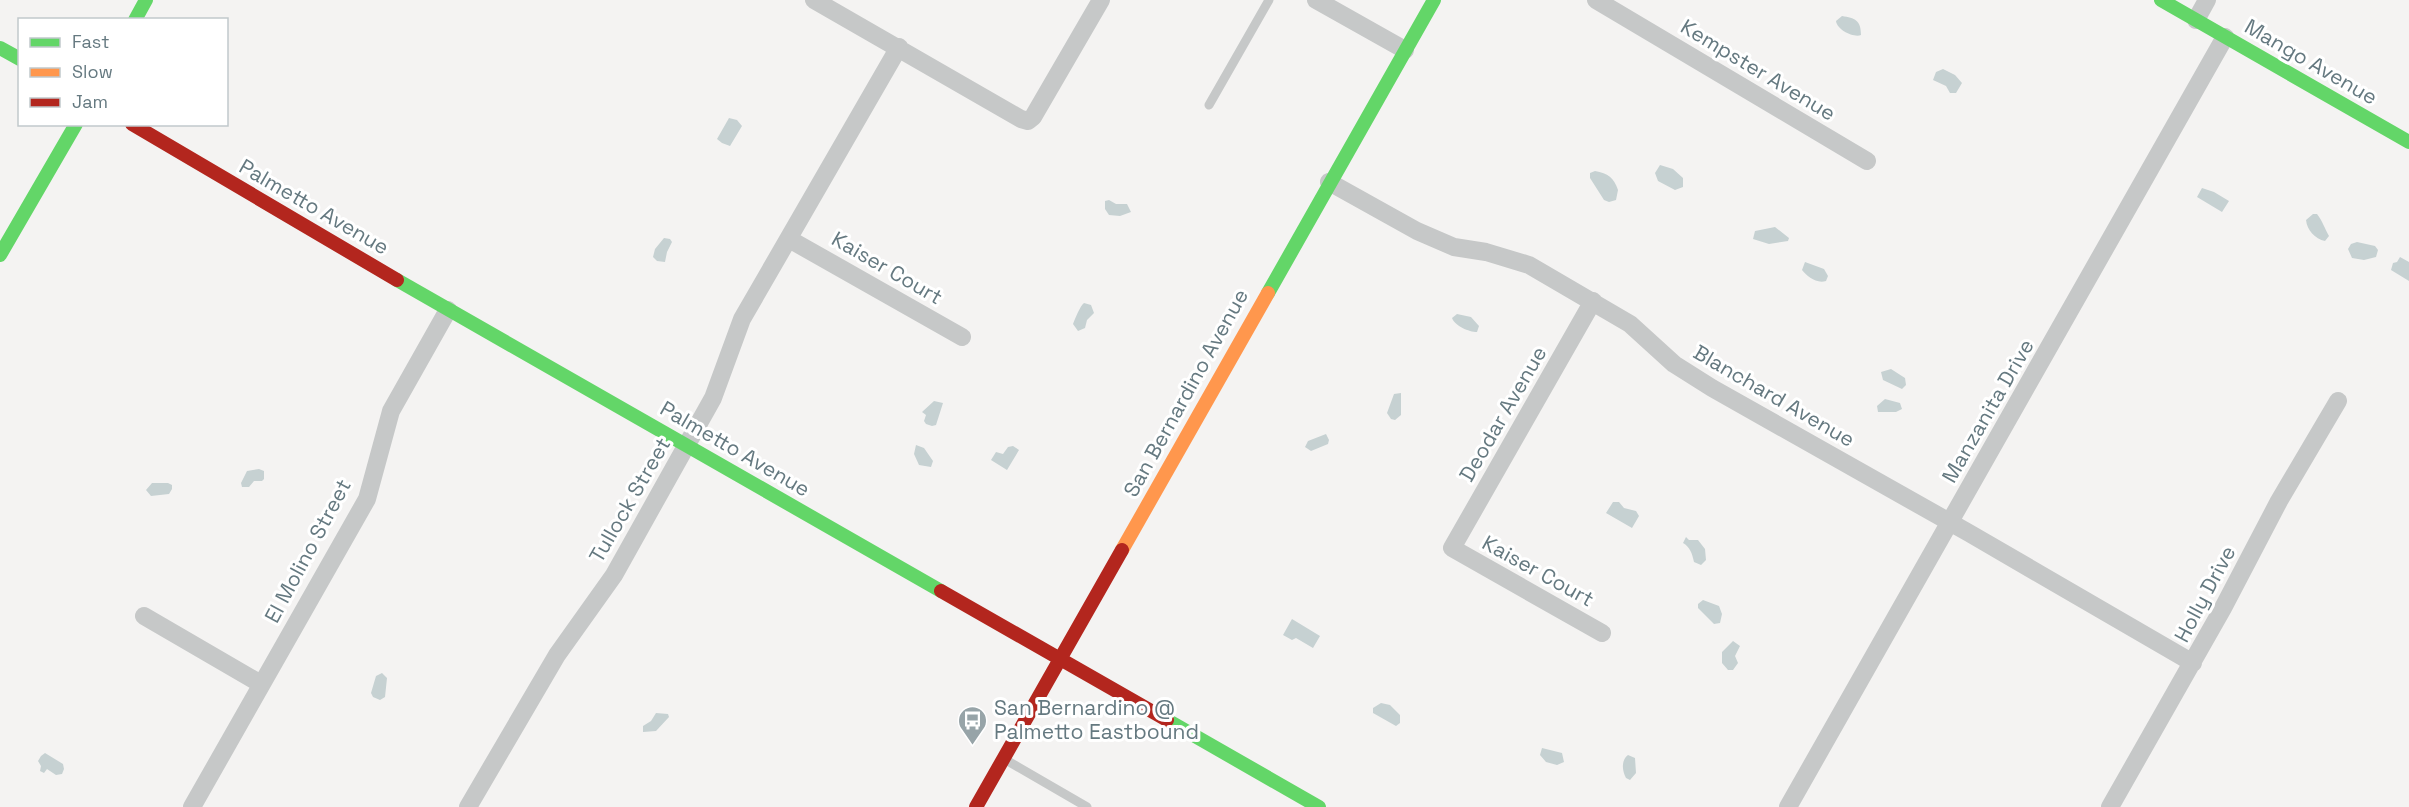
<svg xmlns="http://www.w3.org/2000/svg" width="2409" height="807" viewBox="0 0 2409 807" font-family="'Space Grotesk',sans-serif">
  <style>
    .water { fill: #c6d1d2 }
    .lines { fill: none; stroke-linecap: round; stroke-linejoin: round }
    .lane { stroke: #c6c8c8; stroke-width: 9 }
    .street { stroke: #c6c8c8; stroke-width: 18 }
    .fast { stroke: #63d668; stroke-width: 14 }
    .slow { stroke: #ff974d; stroke-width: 14 }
    .jam { stroke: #b3261e; stroke-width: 14 }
    .labels { text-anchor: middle; stroke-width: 6; stroke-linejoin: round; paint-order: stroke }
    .street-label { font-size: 21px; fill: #657980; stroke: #fff }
    .poi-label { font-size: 21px; fill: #657980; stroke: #fff; text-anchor: start }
  </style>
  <rect width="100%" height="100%" fill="#f4f3f2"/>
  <path class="water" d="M1842,16c13,2 19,4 19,19 -7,3 -24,-5 -25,-14z
    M1943,69l12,6 7,8 -6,10h-6l-4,-7 -13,-6 3,-8z
    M729,118l8,2 5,6 -12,20 -8,-3 -5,-4z
    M1660,165l13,4 10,9v9l-8,3 -17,-9 -3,-8z
    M1595,171c13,2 19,7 23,19l-2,10 -7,2 -5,-2 -14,-22v-5z
    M2202,188l12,4 15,9 -7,11 -25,-15z
    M1109,200l7,4h11l4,8 -11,4 -11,-1 -4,-6v-8z
    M2313,214h4c5,6 8,15 12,22l-4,5c-10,-2 -18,-11 -19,-21z
    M1775,227l14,11 -1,3 -19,3 -16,-5 2,-8z
    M664,238l6,1 2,3 -5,10 -2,10 -8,-1 -4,-4 2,-8z
    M2357,242l18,4 3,4 -2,7 -12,3 -12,-2 -4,-9 3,-5z
    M2400,257l9,5v19l-18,-11 2,-7 4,-1z
    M1805,262l19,7 4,7 -2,5c-10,3 -19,-5 -24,-11z
    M1084,303l7,2 3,8 -7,7 -2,8 -7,3 -5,-7c2,-5 7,-18 11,-21z
    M1457,314l14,3 8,9 -2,6c-8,0 -22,-6 -25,-14z
    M1891,369l14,9 1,7 -4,4 -19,-9 -2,-8z
    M1401,393v22l-6,5 -4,-1 -4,-6 7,-19z
    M1885,399l15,4 2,6 -6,3h-18l-1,-6z
    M934,401l9,2 -7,22 -4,1 -6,-2 -2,-3 2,-6 -4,-3z
    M1326,434l3,6 -1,4 -17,7 -6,-4 3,-6z
    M916,445l8,3 9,13 -2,6 -12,-2 -5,-11z
    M1013,446l6,4 -12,20 -16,-10 5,-8 7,2 5,-7z
    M259,469l5,2v8l-2,2h-8l-5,6h-7l-1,-4 6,-12z
    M152,483h16l4,2v4l-3,5 -18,2 -5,-6z
    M1613,502h6l5,6 12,3 3,5 -7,12 -26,-15z
    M1686,537l3,3h9l7,9 1,11 -5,5 -7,-3c-2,-9 -4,-15 -11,-19z
    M1703,600l16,6 3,8 -2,9 -6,1 -16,-16v-4z
    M1292,619l28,17 -7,12 -17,-10 -4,2 -9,-5z
    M1733,641l7,5 -5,10 3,7 -5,7h-5l-6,-7v-11z
    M382,673l5,5 -2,19 -5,3 -7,-3 -2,-4 5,-17z
    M1381,703l9,2 10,10v8l-4,3 -23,-13v-5z
    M656,713l12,1 1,3 -13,14 -13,1v-6l8,-5z
    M1542,748l20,5 2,9 -7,3 -11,-3 -6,-7z
    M45,753l18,11 1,5 -2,5 -6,1 -9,-6 -3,4 -4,-2 1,-5 -3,-5 3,-5z
    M1628,755l7,3 1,15 -6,7 -4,-2c-4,-7 -5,-18 2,-23z"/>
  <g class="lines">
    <path class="lane" d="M1209,105l60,-105
      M1006,760l81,47"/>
    <path class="street" d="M814,0l207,119 7,2 5,-4 68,-117
      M1316,0l89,50
      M1596,0l271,161
      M2196,20l11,-20
      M1329,182l88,49 37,16 32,5 43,13 101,59 44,40 38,24 257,145 224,130
      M789,239l173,98
      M1593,301l-141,247 150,85
      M144,616l117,68
      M192,807l175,-308 24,-88 57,-101
      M468,807l89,-152 57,-80 99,-177 29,-79 157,-272
      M1788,807l437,-770
      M2110,807l113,-199 56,-107 59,-100"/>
    <path class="fast" d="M2161,0l248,142
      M135,20l11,-20
      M0,48l20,11
      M0,255l76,-131
      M397,280l544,311
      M1268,293l166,-293
      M1167,720l152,87"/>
    <path class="slow" d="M1122,550l146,-257"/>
    <path class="jam" d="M132,124l265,156
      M941,591l226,129
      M976,807l146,-257"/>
  </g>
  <defs>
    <symbol id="bus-pin" viewBox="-11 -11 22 30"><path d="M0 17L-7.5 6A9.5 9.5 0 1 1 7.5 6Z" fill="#97a4a8" stroke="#fff"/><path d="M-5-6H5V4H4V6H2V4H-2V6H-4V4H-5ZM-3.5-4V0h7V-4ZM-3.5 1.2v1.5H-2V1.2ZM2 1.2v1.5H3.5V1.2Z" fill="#fff"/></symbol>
  </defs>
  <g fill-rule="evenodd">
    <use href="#bus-pin" x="956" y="704" width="33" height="45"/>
  </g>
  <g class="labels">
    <g class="street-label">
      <text transform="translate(2311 62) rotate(30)" y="7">Mango Avenue</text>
      <text transform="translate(1758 70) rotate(31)" y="7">Kempster Avenue</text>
      <text transform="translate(314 207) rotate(30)" y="7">Palmetto Avenue</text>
      <text transform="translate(887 268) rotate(30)" y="7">Kaiser Court</text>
      <text transform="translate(1186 393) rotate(-61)" y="7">San Bernardino Avenue</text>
      <text transform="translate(1774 396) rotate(30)" y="7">Blanchard Avenue</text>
      <text transform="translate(1988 411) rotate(-60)" y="7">Manzanita Drive</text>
      <text transform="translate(1503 414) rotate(-60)" y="7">Deodar Avenue</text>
      <text transform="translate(735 449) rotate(30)" y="7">Palmetto Avenue</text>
      <text transform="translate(630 500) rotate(-60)" y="7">Tullock Street</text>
      <text transform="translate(308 551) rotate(-62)" y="7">El Molino Street</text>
      <text transform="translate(1538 571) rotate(29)" y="7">Kaiser Court</text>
      <text transform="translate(2205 594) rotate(-62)" y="7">Holly Drive</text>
    </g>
    <g class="poi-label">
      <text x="994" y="715">San Bernardino @<tspan x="994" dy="24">Palmetto Eastbound</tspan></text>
    </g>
  </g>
  <rect x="18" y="18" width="210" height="108" fill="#ffffff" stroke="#c1c9cc" stroke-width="1.5"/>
  <rect x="30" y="38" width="30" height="9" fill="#63d668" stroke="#c1c9cc" stroke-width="1.5"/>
  <text x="72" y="48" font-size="18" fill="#657980">Fast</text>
  <rect x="30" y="68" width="30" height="9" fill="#ff974d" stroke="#c1c9cc" stroke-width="1.5"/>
  <text x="72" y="78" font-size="18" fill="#657980">Slow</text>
  <rect x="30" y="98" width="30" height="9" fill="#b3261e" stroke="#c1c9cc" stroke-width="1.5"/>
  <text x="72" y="108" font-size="18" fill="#657980">Jam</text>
</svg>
